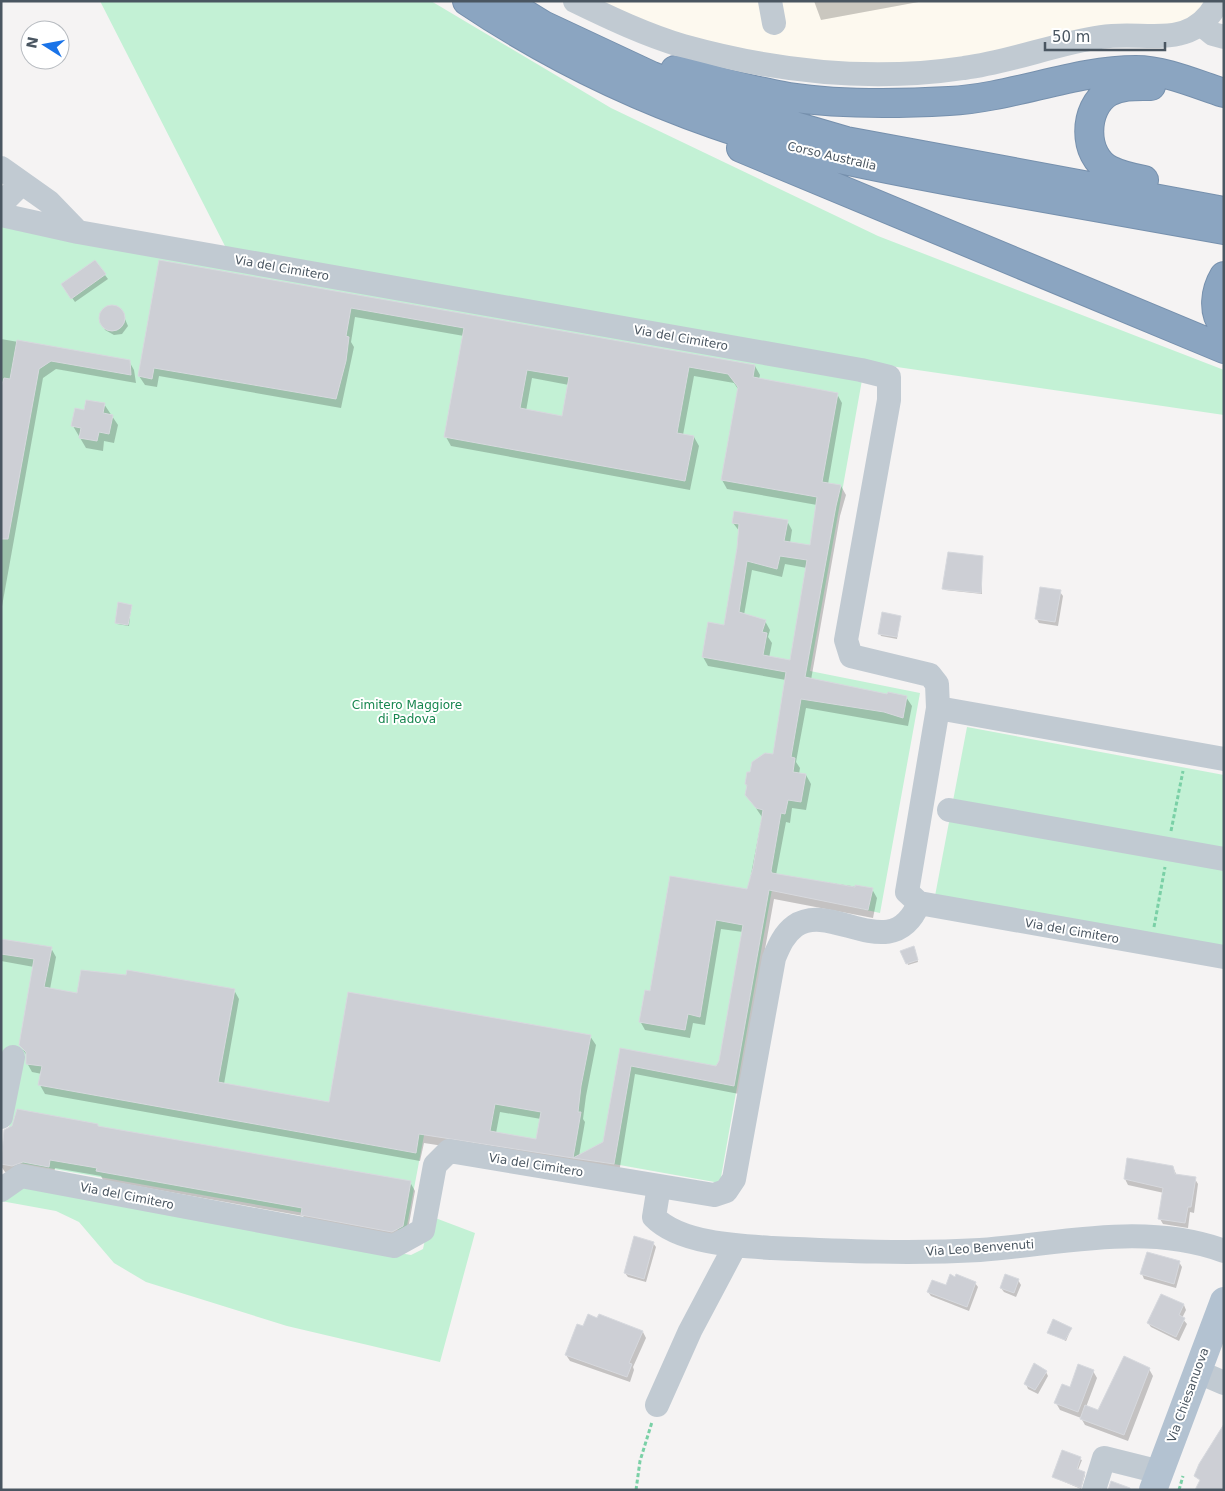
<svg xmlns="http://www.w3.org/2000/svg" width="1225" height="1491" viewBox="0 0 1225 1491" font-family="'DejaVu Sans',sans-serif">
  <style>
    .commercial { fill: #fdf9ef }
    .green { fill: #c3f1d5 }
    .shadow { fill: #0003; fill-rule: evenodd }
    .building { fill: #cdcfd5; stroke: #d7d9de; fill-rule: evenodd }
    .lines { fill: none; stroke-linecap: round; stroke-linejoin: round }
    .highway-casing { stroke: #7690ad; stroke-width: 30 }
    .path { stroke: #7ad0a6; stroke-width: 3; stroke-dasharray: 4 2.5; stroke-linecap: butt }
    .minor { stroke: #c1cad2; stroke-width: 24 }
    .major { stroke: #b3c2d1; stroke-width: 28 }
    .highway { stroke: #8ba5c1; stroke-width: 28 }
    .labels { text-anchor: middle; stroke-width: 4; stroke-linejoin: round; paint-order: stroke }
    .street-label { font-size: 12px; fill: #4a5661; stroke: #fff }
    .park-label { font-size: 12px; fill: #17864f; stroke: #fff }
  </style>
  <rect width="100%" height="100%" fill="#f5f3f3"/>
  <path class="commercial" d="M586,1h621l-15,21 -195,35 -164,14 -152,-30z"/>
  <path class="green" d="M100,1h331l180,107 267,128 346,134v45l-327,-48 -670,-117z
    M1,225l861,155 -52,291 110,22 -40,220 -108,-24 -52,294 -295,-53 -19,101 -403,-71 19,-104 -21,-4z
    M967,727l257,48v174l-289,-53z
    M18,1186l393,69 12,-6 7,-33 45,17 -35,129 -153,-36 -141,-44 -32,-19 -35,-41 -23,-11 -55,-10z"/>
  <path class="shadow" d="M814,1h110l-103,19z
    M95,262l13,17 -33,23 -10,-14z
    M160,262l595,104 5,9 -1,4 78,15 5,9 -14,81 13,2 5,9 -6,21 -29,164 77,16 18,1 6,9 -4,20 -102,-18 -10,54 4,6 -1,6 7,1 5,9 -5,26 -14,-2 -2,15 -4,-1 -10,53 96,14 5,9 -4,20 -99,-19 -35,195 -104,-20 -16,99 -195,-30 -4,18 -375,-67 -5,-9 2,-11 -10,-2 -5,-9v-7l-7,-11 14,-78 -33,-6v-21l50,8 5,9 -6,32 28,5 156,-4 5,9 -15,85 106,19 260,-67 6,9 -10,51 -3,23 2,3 -6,34 25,-13 17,-94 96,18 3,-6 23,-129 -22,-3 -16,96 -12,-2 -3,15 -45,-8 -5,-9 11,-29 20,-115 77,13 14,-73 -15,-22 1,-7 -2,-4 5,-11 23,-18 12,-75 -78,-14 -5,-9 22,-30 15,-95 -7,-9 54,-2 5,9 -2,13 21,3 6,-41 -90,-16 -5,-9 16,-91 -4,-6 -40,-7 -11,59 11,2 5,9 -9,44 -239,-44 -5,-9 18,-101 -109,-19 -4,25 3,5 -13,61 -182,-32 -2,11 -12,-2 -6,-9zM532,378l37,7 -6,32 -37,-6zM785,564l22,4 -16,93 -22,-3 3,-15 -4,-6 2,-7 -5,-9 -21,-6 8,-45 30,7zM500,1112l41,7 -4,21 -41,-7z
    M112,306l9,4 7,16 -6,8 -8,1 -9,-5 -5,-13 3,-7z
    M1,339l128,22 5,9 2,13 -80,-14 -13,9 -42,234z
    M104,404l14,21 -4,18 -10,-2 -1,10 -17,-3 -13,-22 12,-15z
    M982,558v36l-37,-4 -1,-2z
    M1060,592l3,4 -5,30 -19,-3 -3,-5z
    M131,606l-2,20 -12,-2 -1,-2z
    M900,617l-3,22 -16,-3 -1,-2z
    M915,949l3,13 -10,3 -6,-14z
    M99,1127l311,55 5,9 -8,44 -10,5 -89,-17 -5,-7 -200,-36 -2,-4 -46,-8 -1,8 -37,-2 -12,-2 -4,-6 5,-35z
    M1173,1167l4,9 18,3 3,5 -4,29 -4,-1 -2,16 -25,-4 -3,-5 4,-26 -36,-8 -3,-6z
    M653,1243l3,4 -10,35 -18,-5 -3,-4z
    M1179,1262l3,5 -6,21 -32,-9 -2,-5z
    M956,1278l19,5 3,4 -9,24 -38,-15 -3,-4 18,-5z
    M1018,1280l3,5 -5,12 -12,-5 -3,-4z
    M1162,1295l22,10 2,5 -4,8 5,6 -8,17 -28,-14 -3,-4z
    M599,1315l44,17 3,6 -13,29 1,3 -4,12 -60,-21 -4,-6 18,-27 14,-9z
    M1071,1329l-5,12 -17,-9z
    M1149,1369l4,7 -25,65 -43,-16 -4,-7 -21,-8 -4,-7 37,-32 4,7 -11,29 13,5z
    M1046,1372l2,4 -10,18 -10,-5 -2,-5z
    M1062,1452l20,8 -4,10 7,5 -4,14 -28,-12z"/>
  <path class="building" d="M95,260l11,14 -35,25 -10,-15z
    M159,260l596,105 -2,12 85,16 -16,89 19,3 -5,21 -31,171 82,17 1,-2 19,4 -4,22 -19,-6 -83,-13 -10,58 4,1 -2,14 13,2 -5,28 -13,-2 -3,14 -4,-1 -10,58 1,2 83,14v-2l18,3 -5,22 -99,-20 -35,196 -103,-20 -17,98 -41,-6 30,-16 17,-94 96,18 3,-5 24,-136 -27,-5 -16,97 -12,-3 -3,16 -46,-8 6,-32 5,1 20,-115 77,13 6,-21 10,-58 -7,-2 -11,-13 2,-10 -2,-1 2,-12h3l2,-10 13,-9 8,1 13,-82 -84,-15 6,-35 16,3 13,-77 2,-24 -7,-1 2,-12 54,9 -4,21 26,4 7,-48 -96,-17 17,-93 -10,-13 -39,-7 -12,66 17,3 -9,45 -241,-44 20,-109 -113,-20 -5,28 3,1 -3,24 -10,38 -182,-31 -2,11 -14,-3zM527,370l42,7 -7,39 -42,-8zM780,556l27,4 -17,100 -27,-5 4,-22 -5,-1 4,-12 -27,-8 8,-51 30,8z
    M99 318a13 13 0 1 1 26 0a13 13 0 1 1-26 0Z
    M17,340l113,20 1,15 -80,-14 -12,8 -31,170h-7v-152l3,-9 6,1z
    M86,400l19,3 -2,10 10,2 -4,19 -10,-2 -2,9 -18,-3 2,-10 -10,-2 4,-18 9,2z
    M948,552l35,4 -2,37 -39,-4z
    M1040,587l21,3 -6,32 -20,-3z
    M118,602l14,3 -4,20 -13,-2z
    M882,612l19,4 -4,21 -19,-3z
    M1,939l51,8 -8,40 33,6 4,-23 45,5 1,-5 108,19 -17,93 111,20 19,-110 243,43 -10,51 -3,26h3l-8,46 -154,-24 -3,19 -378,-68 4,-19 -16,-2v-12l-7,-7 15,-86 -33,-5zM495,1104l46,8 -5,27 -46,-8z
    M914,946l4,14 -12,4 -6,-13z
    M17,1109l81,15v2l313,55 -8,45 -11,6 -91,-17 1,-7 -206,-37 1,-3 -47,-8 -1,7 -26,-5 -11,4 -11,-2 3,-34 8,-4z
    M1127,1158l46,8 2,8 21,3 -5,30h-3l-3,16 -27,-4 5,-31 -39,-9z
    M634,1236l20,6 -10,37 -20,-6z
    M1147,1252l33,9 -6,23 -34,-10z
    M950,1274l5,3 1,-3 20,8 -9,25 -40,-15 5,-12 14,5z
    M1005,1274l14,5 -5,14 -14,-5z
    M1161,1294l23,10 -5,11 6,3 -9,19 -29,-14z
    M588,1314l9,4 2,-4 44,17 -14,32 3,1 -5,13 -62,-22 12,-31 6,2z
    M1053,1319l19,9 -7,12 -18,-7z
    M1124,1356l26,12 -26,67 -44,-16 5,-14 13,5z
    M1034,1363l13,8 -12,19 -11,-6z
    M1078,1364l16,6 -16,42 -24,-9 8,-19 8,3z
    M1224,1424v66h-29l5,-10 -6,-4 5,-12z
    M1062,1450l19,7 -4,12 8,3 -4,16 -29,-11z
    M1111,1481l19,7v2h-22z"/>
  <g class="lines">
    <defs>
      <path id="highway" d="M467,1c76,51 161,93 247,123 83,29 171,45 257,61 84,15 169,30 253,45
        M504,1l39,24 109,51 74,30 120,35 378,70
        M675,70c38,9 76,21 114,27 53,8 107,7 160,4 62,-3 126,-31 187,-31 29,0 60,14 88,23
        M741,148l483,201
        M1144,180c-11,-2 -24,-5 -34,-10 -28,-14 -27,-63 -1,-78 13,-7 28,-6 42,-6
        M1224,276c-9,15 -12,36 0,51"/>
    </defs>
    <use href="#highway" class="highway-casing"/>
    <path class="path" d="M1171,831l12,-60
      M1154,927l11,-60
      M636,1490l4,-29 12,-39
      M1179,1490l4,-14"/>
    <path class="minor" d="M575,1c35,17 71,34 108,45 90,25 188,36 281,22 47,-6 90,-24 137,-31 45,-7 92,15 117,-36
      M770,1l4,22
      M1202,25l11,9 11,3
      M1,168l48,34 29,30
      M1,204l21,-21
      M1,215l77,17 783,138 28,7v23l-43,240 5,16 79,19 7,9 1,24
      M1224,759l-286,-51 -31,184 12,11 305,54
      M949,810l275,49
      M1,1117l12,-60
      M659,1186l-5,31c25,26 83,29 118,31 69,3 139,6 208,2 81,-6 165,-28 244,1
      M1,1190l20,-14 373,70 29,-16 12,-65 14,-14 265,44 12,-4 8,-12 40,-221c5,-12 10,-24 21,-32 37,-26 97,42 124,-23
      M1196,1371l28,12
      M657,1405l33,-74 45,-85
      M1094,1490l10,-32 56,14"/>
    <path class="major" d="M1153,1490l71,-189"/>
    <use href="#highway" class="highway"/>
  </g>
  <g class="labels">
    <g class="street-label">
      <text transform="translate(832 156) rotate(13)" y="4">Corso Australia</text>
      <text transform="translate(282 268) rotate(10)" y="4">Via del Cimitero</text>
      <text transform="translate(681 338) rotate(10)" y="4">Via del Cimitero</text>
      <text transform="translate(1072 931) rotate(10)" y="4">Via del Cimitero</text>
      <text transform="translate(536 1165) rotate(9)" y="4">Via del Cimitero</text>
      <text transform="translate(127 1196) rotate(11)" y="4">Via del Cimitero</text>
      <text transform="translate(980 1248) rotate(-4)" y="4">Via Leo Benvenuti</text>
      <text transform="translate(1188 1395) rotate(-70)" y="4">Via Chiesanuova</text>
    </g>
    <g class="park-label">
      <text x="407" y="709">Cimitero Maggiore<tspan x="407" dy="14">di Padova</tspan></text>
    </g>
  </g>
  <rect width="1225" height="1491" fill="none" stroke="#4a5661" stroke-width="5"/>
  <g transform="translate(45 45) rotate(281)"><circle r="24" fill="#ffffff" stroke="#b7bbc0"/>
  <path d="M0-4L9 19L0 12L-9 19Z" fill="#1a73e8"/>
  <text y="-8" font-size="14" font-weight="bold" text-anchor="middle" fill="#4a5661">N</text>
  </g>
  <path d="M1045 42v8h120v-8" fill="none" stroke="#4a5661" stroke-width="2.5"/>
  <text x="1052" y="42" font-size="15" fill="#4a5661" stroke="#ffffff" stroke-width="4" paint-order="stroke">50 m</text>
</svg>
